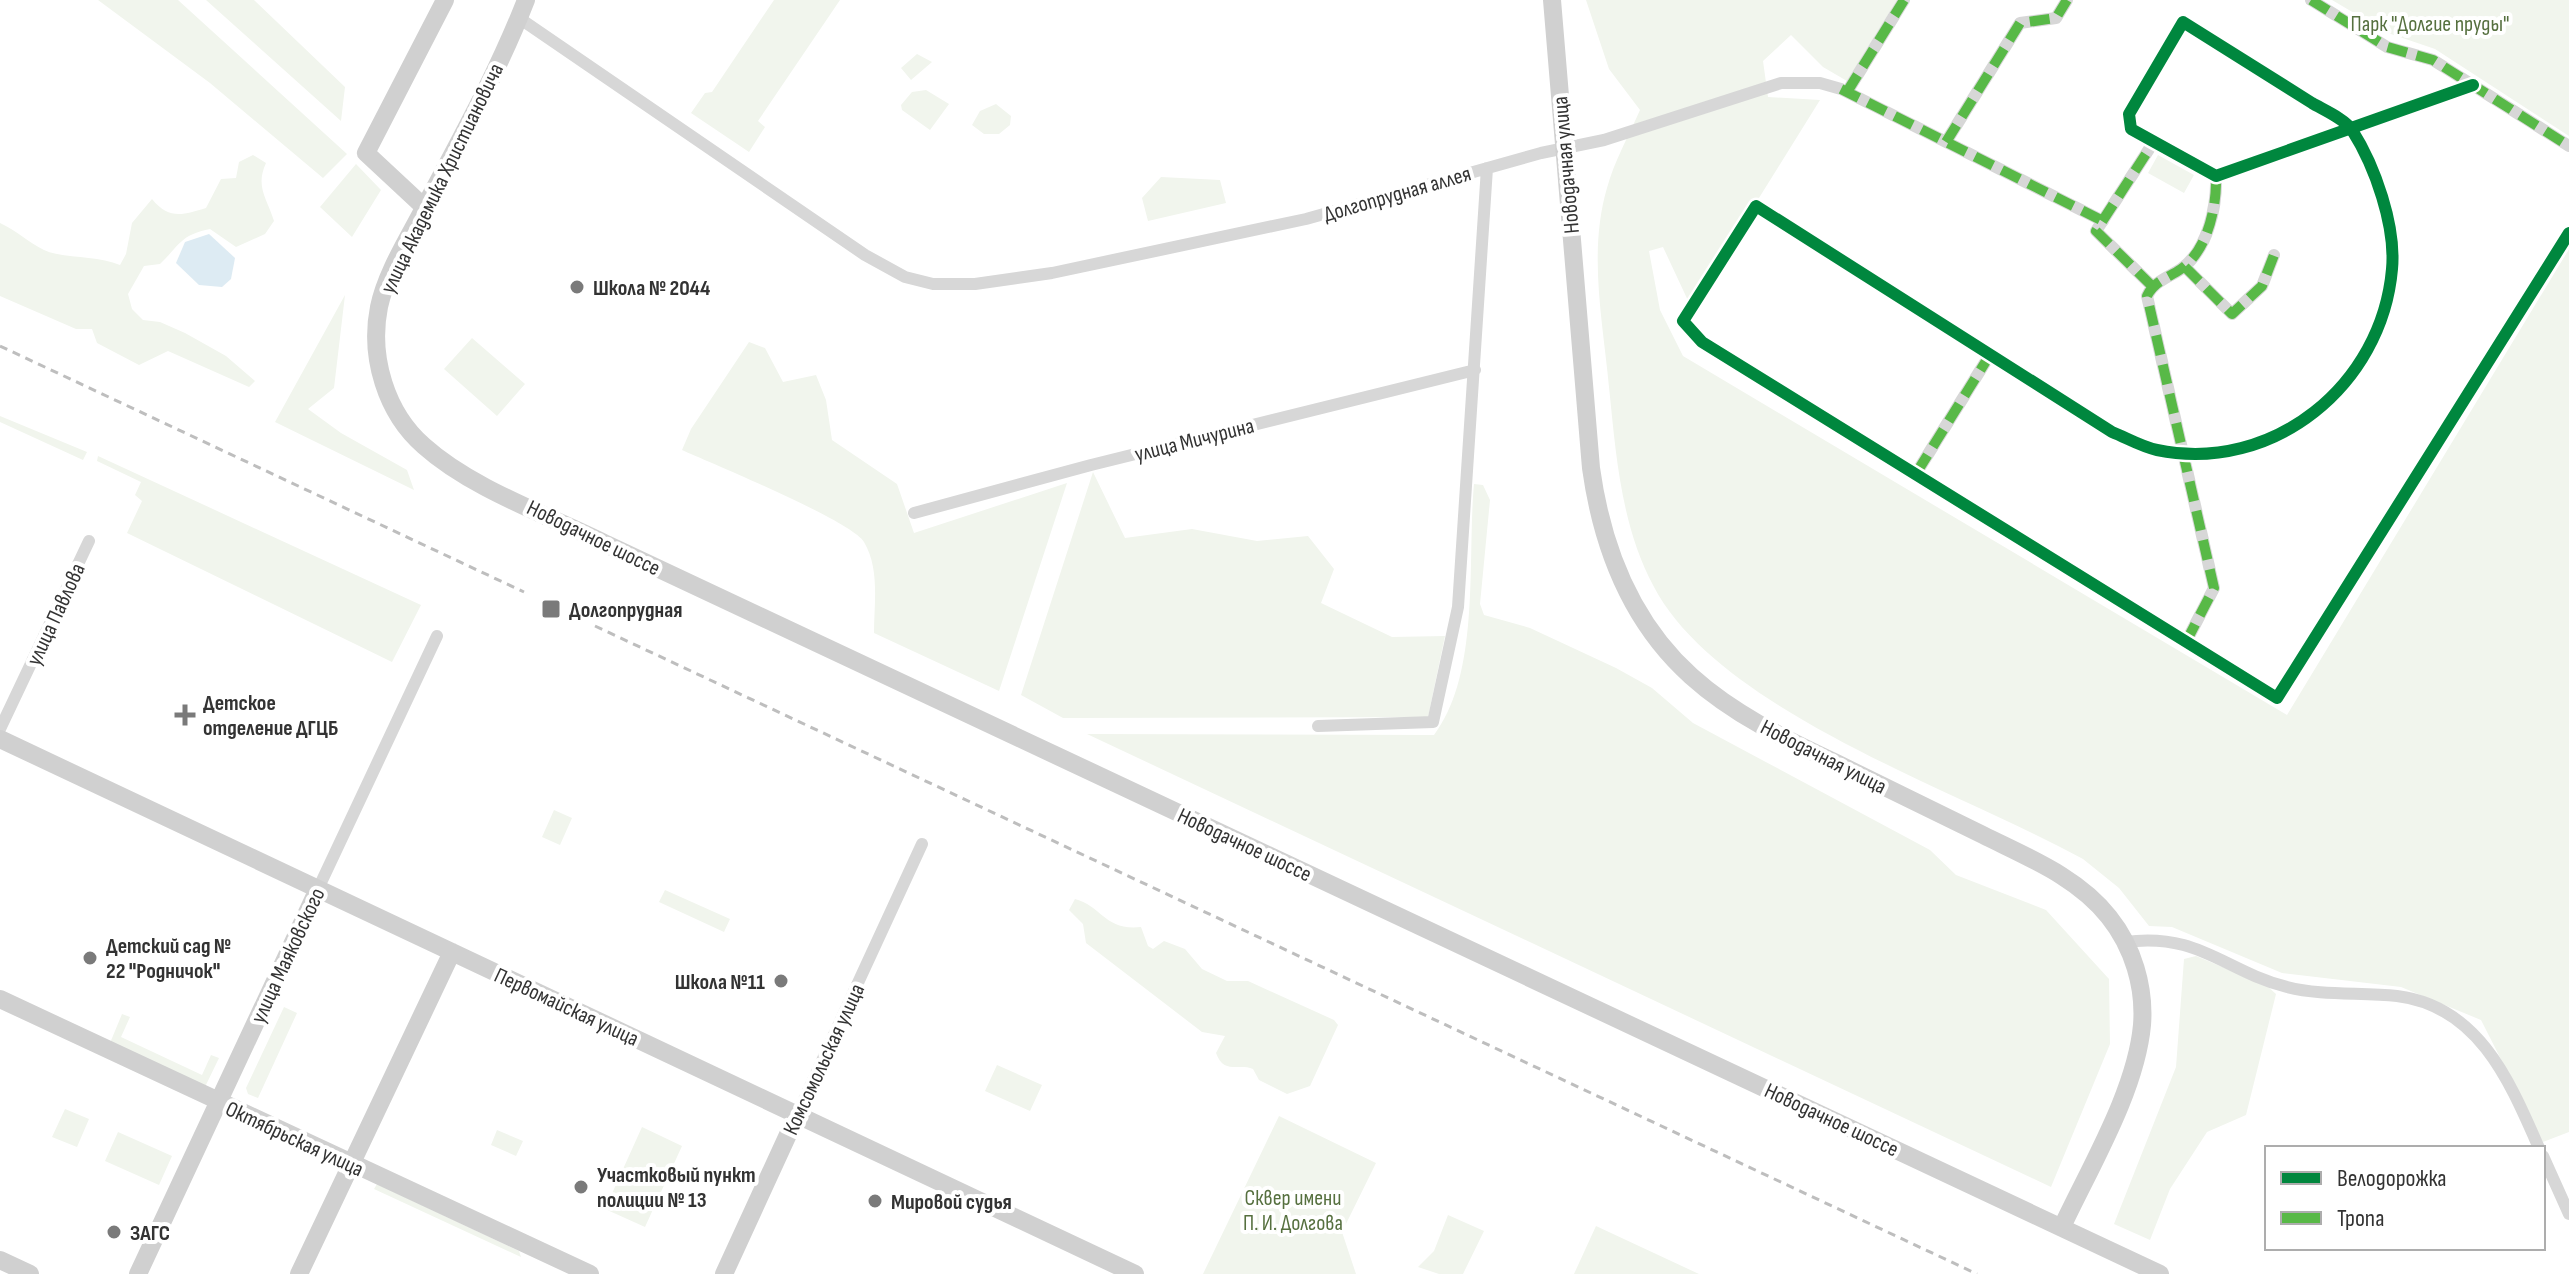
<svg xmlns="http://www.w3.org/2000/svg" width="2569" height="1274" viewBox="0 0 2569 1274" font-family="'Sofia Sans Condensed',sans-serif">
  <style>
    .green { fill: #f1f5ed }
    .water { fill: #ddebf3 }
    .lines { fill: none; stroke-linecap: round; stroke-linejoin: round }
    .street { stroke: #d7d7d7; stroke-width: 12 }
    .secondary { stroke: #d0d0d0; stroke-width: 18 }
    .rail { stroke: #bebebe; stroke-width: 3; stroke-dasharray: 8 6; stroke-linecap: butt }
    .quiet { stroke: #58b947; stroke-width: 10; stroke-dasharray: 20 10; stroke-linecap: butt }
    .cycleway-casing { stroke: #fff; stroke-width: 17 }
    .cycleway { stroke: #00873e; stroke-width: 12 }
    .poi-dot { fill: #7a7a7a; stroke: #fff; stroke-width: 3 }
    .labels { text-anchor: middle; stroke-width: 8; stroke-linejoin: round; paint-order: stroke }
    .park-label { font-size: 22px; fill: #56703f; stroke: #fff }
    .street-label { font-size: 22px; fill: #333; stroke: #fff }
    .poi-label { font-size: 22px; font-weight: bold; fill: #333; stroke: #fff; text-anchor: start }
  </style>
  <rect width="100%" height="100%" fill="#fff"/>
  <path class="green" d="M98,0h80l169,154 -24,24 -113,-95z
    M206,0h48l91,87 -4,34z
    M774,0h66l-82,121 7,6 -16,25 -58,-39 14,-20 7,-1z
    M1586,0h311l-50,81 -24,-14 -32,-32 -28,26 5,36 52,3 -129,207 -28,-60 -14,4 11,59 23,46 604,359 282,-466v883l-26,10 -62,-122 -80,-33 -119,-14 -110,-46 -23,-1 -30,-38 -36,-29c-123,-68 -363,-147 -429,-272 -33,-61 -38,-132 -45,-200 -6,-65 -21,-135 -2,-199 7,-26 22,-53 33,-78l-31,-41z
    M2332,0h237v136l-134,-87 -47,-16z
    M917,54l15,8 -21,18 -10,-12z
    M926,90l23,14 -19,26 -28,-20 -1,-5 11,-13z
    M996,104l15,12 -1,9 -11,9h-15l-12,-9 8,-14z
    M253,155l13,8c-11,24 1,35 8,58l-9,13 -29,13 -26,-18c-30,6 -30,16 -50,35l-16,2 -16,28 4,15 11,11 17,2 25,11 41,23 29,25 -6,6 -81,-36 -29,14 -42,-22 -5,-14h-16l-76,-33v-73c16,7 29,20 44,27 19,9 53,5 76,15l6,-11 6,-31 20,-24c17,21 31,16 54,9l15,-29 15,-1 3,-16z
    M2158,155l36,20 -10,18 -36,-20z
    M356,164l25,26 -29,47 -32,-30z
    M1161,177l59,3 6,23 -78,18 -6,-23z
    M345,295l-11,93 -26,21 33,24 66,37 7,20 -139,-68z
    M472,338l53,46 -28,32 -53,-47z
    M749,342l16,6 18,34 33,-7 10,25 6,40 65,44 17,49 153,-50 -68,208 -125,-58c0,-29 6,-64 -10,-91 -12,-21 -151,-78 -182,-92l9,-21z
    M0,416l87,36 -4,8 -83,-38z
    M98,456l323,149 -29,57 -265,-129 15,-32 -7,-6 6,-13 -44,-21z
    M1093,472l32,66 67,-9 65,12 51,-5 26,33 -13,34 71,34 53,-1 -17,81 -365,1 -42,-23z
    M1474,484l9,1 7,15 -10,104 4,11 46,13 86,40 36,20 41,35 237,127 26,25 90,35 63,69 1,65 -59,143 -964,-453 347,1c47,-62 33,-176 40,-251z
    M554,810l18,8 -12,27 -18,-8z
    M665,890l65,29 -6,13 -65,-30z
    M1075,899c28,8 30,32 66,28l7,19 5,3 11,-8 21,8 17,20 25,12h21l86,39 4,5 -28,61 -23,8 -28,-14 -6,-11c-14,-6 -29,6 -37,-16l9,-17 -23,-4 -116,-89 -3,-19 -14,-14z
    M2196,956l70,29 10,9 -30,121 -39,17 -37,57 -20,51 -36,-16 62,-157 8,-108z
    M284,1007l13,6 -39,85 -10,-4 -2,-6z
    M122,1014l8,3 -9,20 81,38 9,-20 8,3 -15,31 -94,-46z
    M997,1065l45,20 -12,26 -45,-20z
    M65,1109l24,10 -12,28 -25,-10z
    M1279,1116l97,47 -34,69 14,42h-153z
    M642,1127l40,19 -37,81 -40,-18z
    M497,1130l26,11 -7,15 -25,-11z
    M118,1132l54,24 -13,29 -54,-24z
    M377,1184l142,67 2,6 -147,-68z
    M1448,1215l36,16 -21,43h-24l-21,-7 16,-16z
    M1596,1226l103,48h-125z"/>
  <path class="water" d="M209,234l26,24 -4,21 -9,8 -23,-2 -23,-22 9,-21z"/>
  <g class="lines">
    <path class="street" d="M2311,0l76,47 46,13 136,86
      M519,18l346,237 40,22 28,7h42l77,-11 254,-54 235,-66 63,-13 177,-57h39l21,6 262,132
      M2473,85l-257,91 -85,-47 -2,-15 54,-92c43,27 86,54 129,81 12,7 33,16 40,27 23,36 44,96 40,139 -10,116 -119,205 -235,181 -15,-3 -30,-12 -45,-18l-356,-226 -73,115 19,21 575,356 292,-465
      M1847,92l57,-92
      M1946,142l74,-119 36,-5 11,-18
      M2185,267l47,47 30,-28 12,-31
      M2152,286l-56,-55 57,-88
      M1917,472l74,-119
      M914,513l177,-48 384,-95
      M2186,642l28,-54 -67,-292c7,-15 21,-18 34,-27 27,-19 36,-63 35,-93
      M1318,726l115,-4 25,-115 29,-439
      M0,729l89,-188
      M318,889l119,-253
      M2125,942c74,-10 99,29 162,45 35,9 74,5 110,9 82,10 113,86 142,152
      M797,1115l125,-271
      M2543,1156l26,58"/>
    <path class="secondary" d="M526,0c-28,72 -66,140 -102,208 -16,31 -38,65 -45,99 -10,50 7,106 45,139 48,43 124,69 182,98l1554,730
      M1552,0l39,468c11,79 39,153 100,208 42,38 94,63 145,87 49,24 98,48 147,72 44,22 95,42 126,82 24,30 36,70 33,108 -6,66 -52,142 -80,202
      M424,207l-58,-54 79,-153
      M0,739l1135,535
      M0,999l590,275
      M0,1260l30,14
      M138,1274l180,-385
      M299,1274l153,-322
      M724,1274l73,-159"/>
    <path class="rail" d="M0,346l524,246
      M595,626l1382,648"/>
    <path class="quiet" d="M2311,0l76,47 46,13 136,86
      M1841,89l262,132
      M1847,92l57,-92
      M1946,142l74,-119 36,-5 11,-18
      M2185,267l47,47 30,-28 12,-31
      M2152,286l-56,-55 57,-88
      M1917,472l74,-119
      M2186,642l28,-54 -67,-292c7,-15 21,-18 34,-27 27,-19 36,-63 35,-93"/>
    <defs>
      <path id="cycleway" d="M2473,85l-257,91 -85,-47 -2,-15 54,-92c43,27 86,54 129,81 12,7 33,16 40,27 23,36 44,96 40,139 -10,116 -119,205 -235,181 -15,-3 -30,-12 -45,-18l-356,-226 -73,115 19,21 575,356 292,-465"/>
    </defs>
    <use href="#cycleway" class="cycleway-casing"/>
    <use href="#cycleway" class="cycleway"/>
  </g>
  <g class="poi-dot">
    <circle cx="577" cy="287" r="8"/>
    <rect x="541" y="599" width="20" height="20" rx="4"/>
    <path d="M181 703h8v8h8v8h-8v8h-8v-8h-8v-8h8z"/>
    <circle cx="90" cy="958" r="8"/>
    <circle cx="781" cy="981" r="8"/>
    <circle cx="581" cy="1187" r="8"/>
    <circle cx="875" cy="1201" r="8"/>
    <circle cx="114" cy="1232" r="8"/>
  </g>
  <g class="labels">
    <g class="park-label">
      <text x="2430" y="31">Парк "Долгие пруды"</text>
      <text x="1293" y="1205">Сквер имени<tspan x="1293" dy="25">П. И. Долгова</tspan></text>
    </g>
    <g class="street-label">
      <text transform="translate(1565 165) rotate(-95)" y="8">Новодачная улица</text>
      <text transform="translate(441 178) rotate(-64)" y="8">улица Академика Христиановича</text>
      <text transform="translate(1397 193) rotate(-16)" y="8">Долгопрудная аллея</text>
      <text transform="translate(1194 439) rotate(-14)" y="8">улица Мичурина</text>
      <text transform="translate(594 537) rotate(26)" y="8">Новодачное шоссе</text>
      <text transform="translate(55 614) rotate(-65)" y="8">улица Павлова</text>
      <text transform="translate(1824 756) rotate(27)" y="8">Новодачная улица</text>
      <text transform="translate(1245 844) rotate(25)" y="8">Новодачное шоссе</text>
      <text transform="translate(287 955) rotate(-65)" y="8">улица Маяковского</text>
      <text transform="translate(567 1006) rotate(25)" y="8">Первомайская улица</text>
      <text transform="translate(823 1059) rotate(-65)" y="8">Комсомольская улица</text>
      <text transform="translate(1832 1119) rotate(25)" y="8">Новодачное шоссе</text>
      <text transform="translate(295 1138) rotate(25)" y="8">Октябрьская улица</text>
    </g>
    <g class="poi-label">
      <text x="593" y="295">Школа № 2044</text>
      <text x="569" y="617">Долгопрудная</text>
      <text x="203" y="710">Детское<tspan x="203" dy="25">отделение ДГЦБ</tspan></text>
      <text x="106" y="953">Детский сад №<tspan x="106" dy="25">22 "Родничок"</tspan></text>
      <text x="765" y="989" text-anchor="end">Школа №11</text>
      <text x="597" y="1182">Участковый пункт<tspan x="597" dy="25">полиции № 13</tspan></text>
      <text x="891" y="1209">Мировой судья</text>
      <text x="130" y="1240">ЗАГС</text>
    </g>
  </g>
  <rect x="2265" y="1146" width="280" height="104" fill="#ffffff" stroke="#adadad" stroke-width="2"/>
  <rect x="2281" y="1172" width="40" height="12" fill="#00873e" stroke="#adadad" stroke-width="2"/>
  <text x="2337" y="1186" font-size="24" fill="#333333">Велодорожка</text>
  <rect x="2281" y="1212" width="40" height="12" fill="#58b947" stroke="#adadad" stroke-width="2"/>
  <text x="2337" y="1226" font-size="24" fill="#333333">Тропа</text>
</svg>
